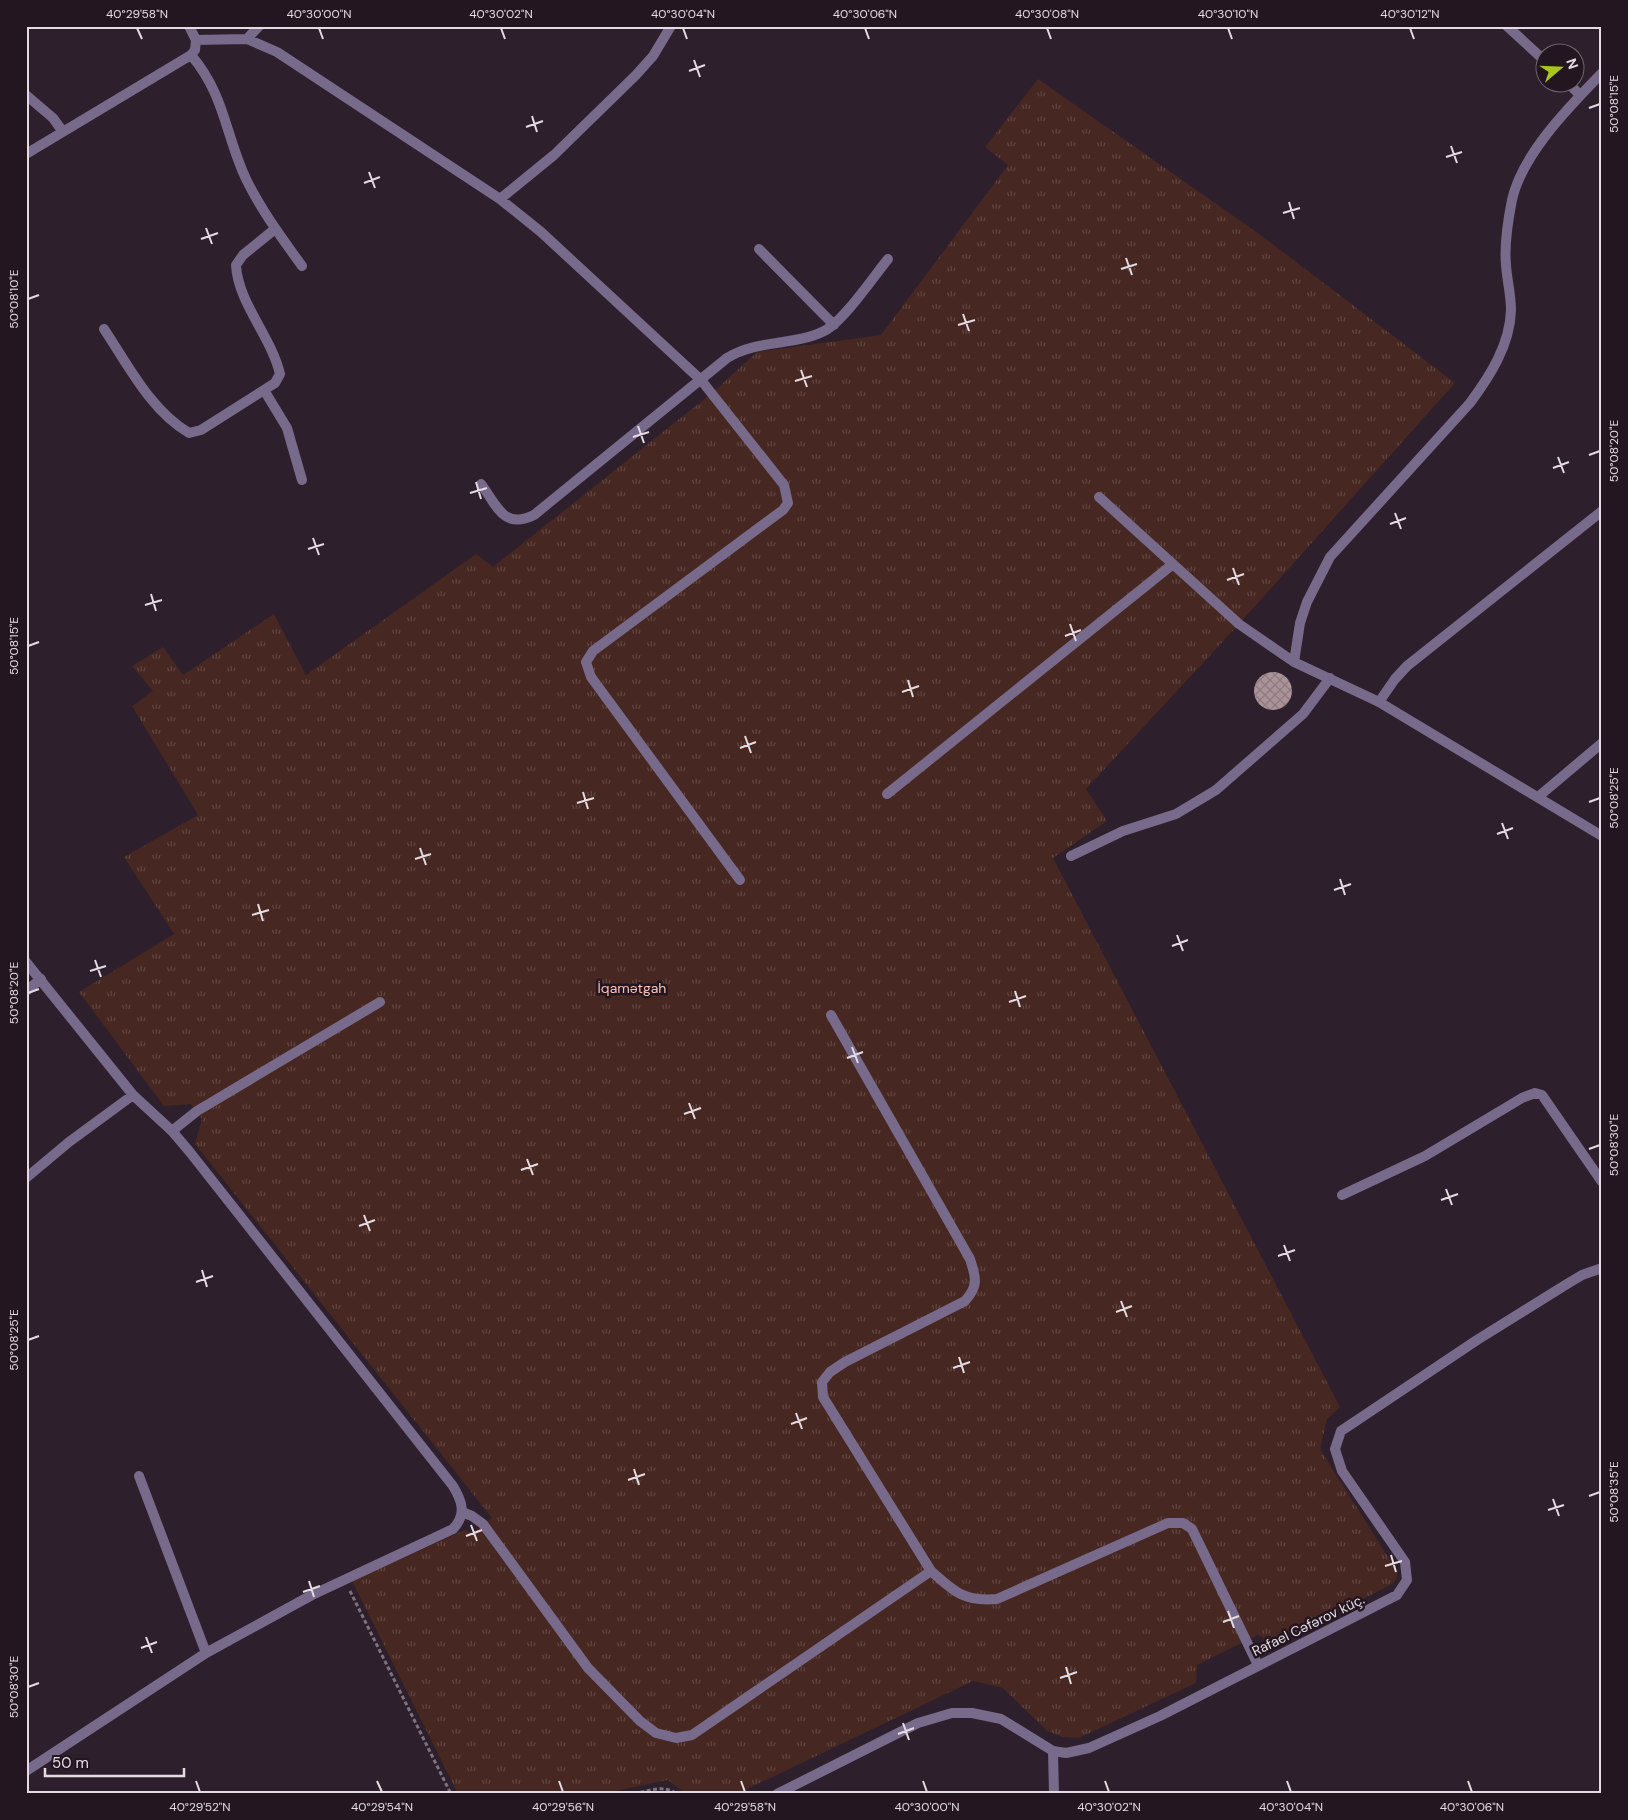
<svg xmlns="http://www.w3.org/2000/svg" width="1628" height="1820" viewBox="0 0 1628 1820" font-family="'DM Sans',sans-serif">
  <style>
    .park { fill: url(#park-tufts) }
    .building { fill: url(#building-cross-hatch) }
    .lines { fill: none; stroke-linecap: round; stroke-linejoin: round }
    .path { stroke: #7e727b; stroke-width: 3; stroke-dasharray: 4 2.5; stroke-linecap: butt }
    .lane { stroke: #786a8b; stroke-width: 10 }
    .street { stroke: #786a8b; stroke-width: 10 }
    .ticks { fill: none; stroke: #e5dbe2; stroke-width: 2 }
    .labels { text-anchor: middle; stroke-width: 5; stroke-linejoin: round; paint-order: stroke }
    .park-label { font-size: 14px; fill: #fcc2b6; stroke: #231621 }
    .street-label { font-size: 14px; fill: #e5dbe2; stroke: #231621 }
    .neatline { fill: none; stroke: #e5dbe2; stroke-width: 2 }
    .ticks-label { font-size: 12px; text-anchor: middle; fill: #e5dbe2 }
  </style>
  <defs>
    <pattern id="park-tufts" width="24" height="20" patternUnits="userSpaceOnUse" patternTransform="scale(1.25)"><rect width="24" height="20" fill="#462721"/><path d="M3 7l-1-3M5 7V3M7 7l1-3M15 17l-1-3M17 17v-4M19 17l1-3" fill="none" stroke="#614641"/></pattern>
    <pattern id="building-cross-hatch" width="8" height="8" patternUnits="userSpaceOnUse" patternTransform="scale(1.25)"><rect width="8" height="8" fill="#ab9399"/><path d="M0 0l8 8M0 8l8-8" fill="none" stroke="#8c7b80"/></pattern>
  </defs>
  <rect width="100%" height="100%" fill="#2d1f2b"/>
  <path class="park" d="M1038,79l224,157 193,147 -216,241 -153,165 21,32 -54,37 287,549 -13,12 -7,30 78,124 -4,10 -121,62 -15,-10 -61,30 -1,18 -117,55 -16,-1 -16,-6 -44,-43 -30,-7 -236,113h-51l-18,-14 -67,14h-143l-106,-213 113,-51 7,3 20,-15 -297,-374 7,-25 -11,-15 -27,2 -85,-114 95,-58 -50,-77 74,-42 -66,-109 21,-15 -21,-25 31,-19 20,28 91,-61 32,61 170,-121 17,13 219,-174 45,-41 124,-17 127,-170 -23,-18z"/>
  <path class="building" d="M1254 691a19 19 0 1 1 38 0a19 19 0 1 1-38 0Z"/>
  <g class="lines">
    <path class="path" d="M350,1591l101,203
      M634,1794c15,-3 30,-10 43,0"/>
    <path class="lane" d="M1507,26l39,36
      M1567,82l13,13
      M701,380l83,105 4,18 -5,7 -190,141 -7,11 5,15 149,203
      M1099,497l140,127 55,38 85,40
      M1294,662l6,-39 7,-21 23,-45 140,-154c20,-27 40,-58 41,-93 0,-15 -4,-30 -5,-45 -2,-21 2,-45 6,-65 10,-46 58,-94 90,-127
      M887,794l286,-230
      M1071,856l52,-25 53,-17 40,-24 87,-76 27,-36
      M831,1015l139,244c6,19 9,26 -5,42l-120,61 -15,10 -8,10 1,15 108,174
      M172,1131l25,-20 183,-109
      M462,1512l10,4 11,8 105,144 52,53 16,12 20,5 16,-3 239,-164c23,21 34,31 66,28l171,-76h15l9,6 66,136"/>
    <path class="street" d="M189,26l7,14 51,-1 30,13 223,147 41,33 160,148
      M247,39l12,-13
      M191,55c34,40 34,79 55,124 15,31 36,59 56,87
      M26,95l27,23 10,14
      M26,154l165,-99 4,-5 1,-10
      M500,199l54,-44 82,-80 17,-19 18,-30
      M759,249l75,76
      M104,329c24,36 47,82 85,104l12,-3 74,-47 5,-9c-9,-38 -42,-71 -44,-109l7,-10 32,-26
      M264,390l23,38 15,52
      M481,484c16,22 23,46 53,31l193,-157c31,-19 68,-12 97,-27 19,-9 50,-55 64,-72
      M1602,511l-195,155 -12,13 -16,23 223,134
      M1538,797l64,-54
      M26,962l107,133 39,36 17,20 264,335c9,15 14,28 0,43l-141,66 -106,58 -180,118
      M26,991l15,-12
      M26,1178l43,-36 64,-47
      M1342,1195l83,-39 97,-58 13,-5 7,2 60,87
      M139,1476l67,177
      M1053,1751l1,43
      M777,1794l141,-71 34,-10h20l29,6 52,32 13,2 23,-5 71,-32 237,-121 10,-15 -2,-18 -63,-91 -7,-22 6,-18 136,-91 90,-56 15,-9 20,-7"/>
  </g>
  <path class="ticks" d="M137,28l5,11M319,28l4,11M501,28l4,11M683,28l4,11M865,28l4,11M1047,28l4,11M1228,28l4,11M1410,28l4,11M694,60l6,17M689,71l16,-6M1589,108l11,-4M532,116l5,16M526,127l17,-6M1451,146l6,17M1446,157l16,-5M369,172l6,16M364,183l16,-6M1289,202l5,17M1283,213l17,-5M206,228l6,16M201,239l17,-6M1126,258l6,17M1121,269l16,-5M28,299l11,-4M963,314l6,17M958,325l17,-5M801,370l6,17M795,381l17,-5M638,426l6,17M633,437l16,-5M1589,455l11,-4M1558,457l6,16M1553,468l16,-6M476,482l5,17M470,493l17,-5M1395,513l6,16M1390,524l16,-6M313,538l6,17M308,549l16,-5M1233,568l6,17M1227,580l17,-6M151,594l5,17M145,605l17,-5M1070,624l6,17M1065,636l16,-6M28,646l11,-4M908,680l5,17M902,692l17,-6M745,736l6,17M740,748l16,-6M583,792l5,17M1589,802l11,-4M577,803l17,-5M1502,823l6,16M1497,834l16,-6M420,848l6,17M415,859l16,-5M1340,879l5,16M1334,890l17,-6M258,904l5,17M252,915l17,-5M1177,935l6,16M1172,946l16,-6M95,960l6,17M90,971l16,-5M1015,991l5,16M28,993l11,-4M1009,1002l17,-6M852,1047l6,16M847,1058l16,-6M689,1103l6,16M684,1114l17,-6M1589,1149l11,-4M527,1159l6,16M521,1170l17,-6M1446,1189l6,16M1441,1200l17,-6M364,1215l6,16M359,1226l16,-6M1284,1245l6,16M1278,1256l17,-6M202,1270l5,17M196,1282l17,-6M1121,1301l6,16M1116,1312l16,-6M28,1340l11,-4M959,1357l5,16M953,1368l17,-6M796,1413l6,16M791,1424l16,-6M634,1469l5,16M628,1480l17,-6M1589,1496l11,-4M1553,1499l6,17M1548,1510l16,-5M471,1525l6,16M466,1536l16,-6M1391,1555l5,17M1385,1566l17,-5M309,1581l5,16M303,1592l17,-6M1228,1611l6,17M1223,1622l16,-6M146,1637l6,16M141,1648l16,-6M1066,1667l5,17M1060,1678l17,-6M28,1687l11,-4M903,1723l6,17M898,1734l16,-6M196,1781l4,11M377,1781l5,11M559,1781l4,11M741,1781l4,11M923,1781l4,11M1105,1781l4,11M1287,1781l4,11M1468,1781l4,11"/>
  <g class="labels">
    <g class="park-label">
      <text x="632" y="993">İqamətgah</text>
    </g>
    <g class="street-label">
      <text transform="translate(1308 1625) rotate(-26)" y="5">Rafael Cəfərov küç.</text>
    </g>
  </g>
  <rect width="1628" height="1820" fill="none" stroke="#231621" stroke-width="55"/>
  <g transform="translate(1560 68) rotate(71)"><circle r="24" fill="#231621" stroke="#71656e"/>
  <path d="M0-4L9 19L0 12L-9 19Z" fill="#a9c71b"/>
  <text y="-8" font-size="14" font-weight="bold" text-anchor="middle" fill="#e5dbe2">N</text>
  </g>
  <path d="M45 1768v8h139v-8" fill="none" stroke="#e5dbe2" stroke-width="2.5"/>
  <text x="52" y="1768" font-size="15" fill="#e5dbe2" stroke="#231621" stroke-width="4" paint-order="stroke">50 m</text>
  <rect x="28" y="28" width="1572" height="1764" class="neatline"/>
  <g class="ticks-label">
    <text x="137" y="18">40°29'58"N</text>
    <text x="319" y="18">40°30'00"N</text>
    <text x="501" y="18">40°30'02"N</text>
    <text x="683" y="18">40°30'04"N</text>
    <text x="865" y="18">40°30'06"N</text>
    <text x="1047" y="18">40°30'08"N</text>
    <text x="1228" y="18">40°30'10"N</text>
    <text x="1410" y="18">40°30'12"N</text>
    <text transform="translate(1614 104) rotate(-90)" y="4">50°08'15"E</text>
    <text transform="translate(14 299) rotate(-90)" y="4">50°08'10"E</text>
    <text transform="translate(1614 451) rotate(-90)" y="4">50°08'20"E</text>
    <text transform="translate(14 646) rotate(-90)" y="4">50°08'15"E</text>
    <text transform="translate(1614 798) rotate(-90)" y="4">50°08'25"E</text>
    <text transform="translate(14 993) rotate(-90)" y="4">50°08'20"E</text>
    <text transform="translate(1614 1145) rotate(-90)" y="4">50°08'30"E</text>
    <text transform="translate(14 1340) rotate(-90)" y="4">50°08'25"E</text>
    <text transform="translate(1614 1492) rotate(-90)" y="4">50°08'35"E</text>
    <text transform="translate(14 1687) rotate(-90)" y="4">50°08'30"E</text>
    <text x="200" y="1811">40°29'52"N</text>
    <text x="382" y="1811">40°29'54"N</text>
    <text x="563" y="1811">40°29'56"N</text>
    <text x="745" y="1811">40°29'58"N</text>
    <text x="927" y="1811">40°30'00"N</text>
    <text x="1109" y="1811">40°30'02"N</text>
    <text x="1291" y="1811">40°30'04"N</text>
    <text x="1472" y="1811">40°30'06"N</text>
  </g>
</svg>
